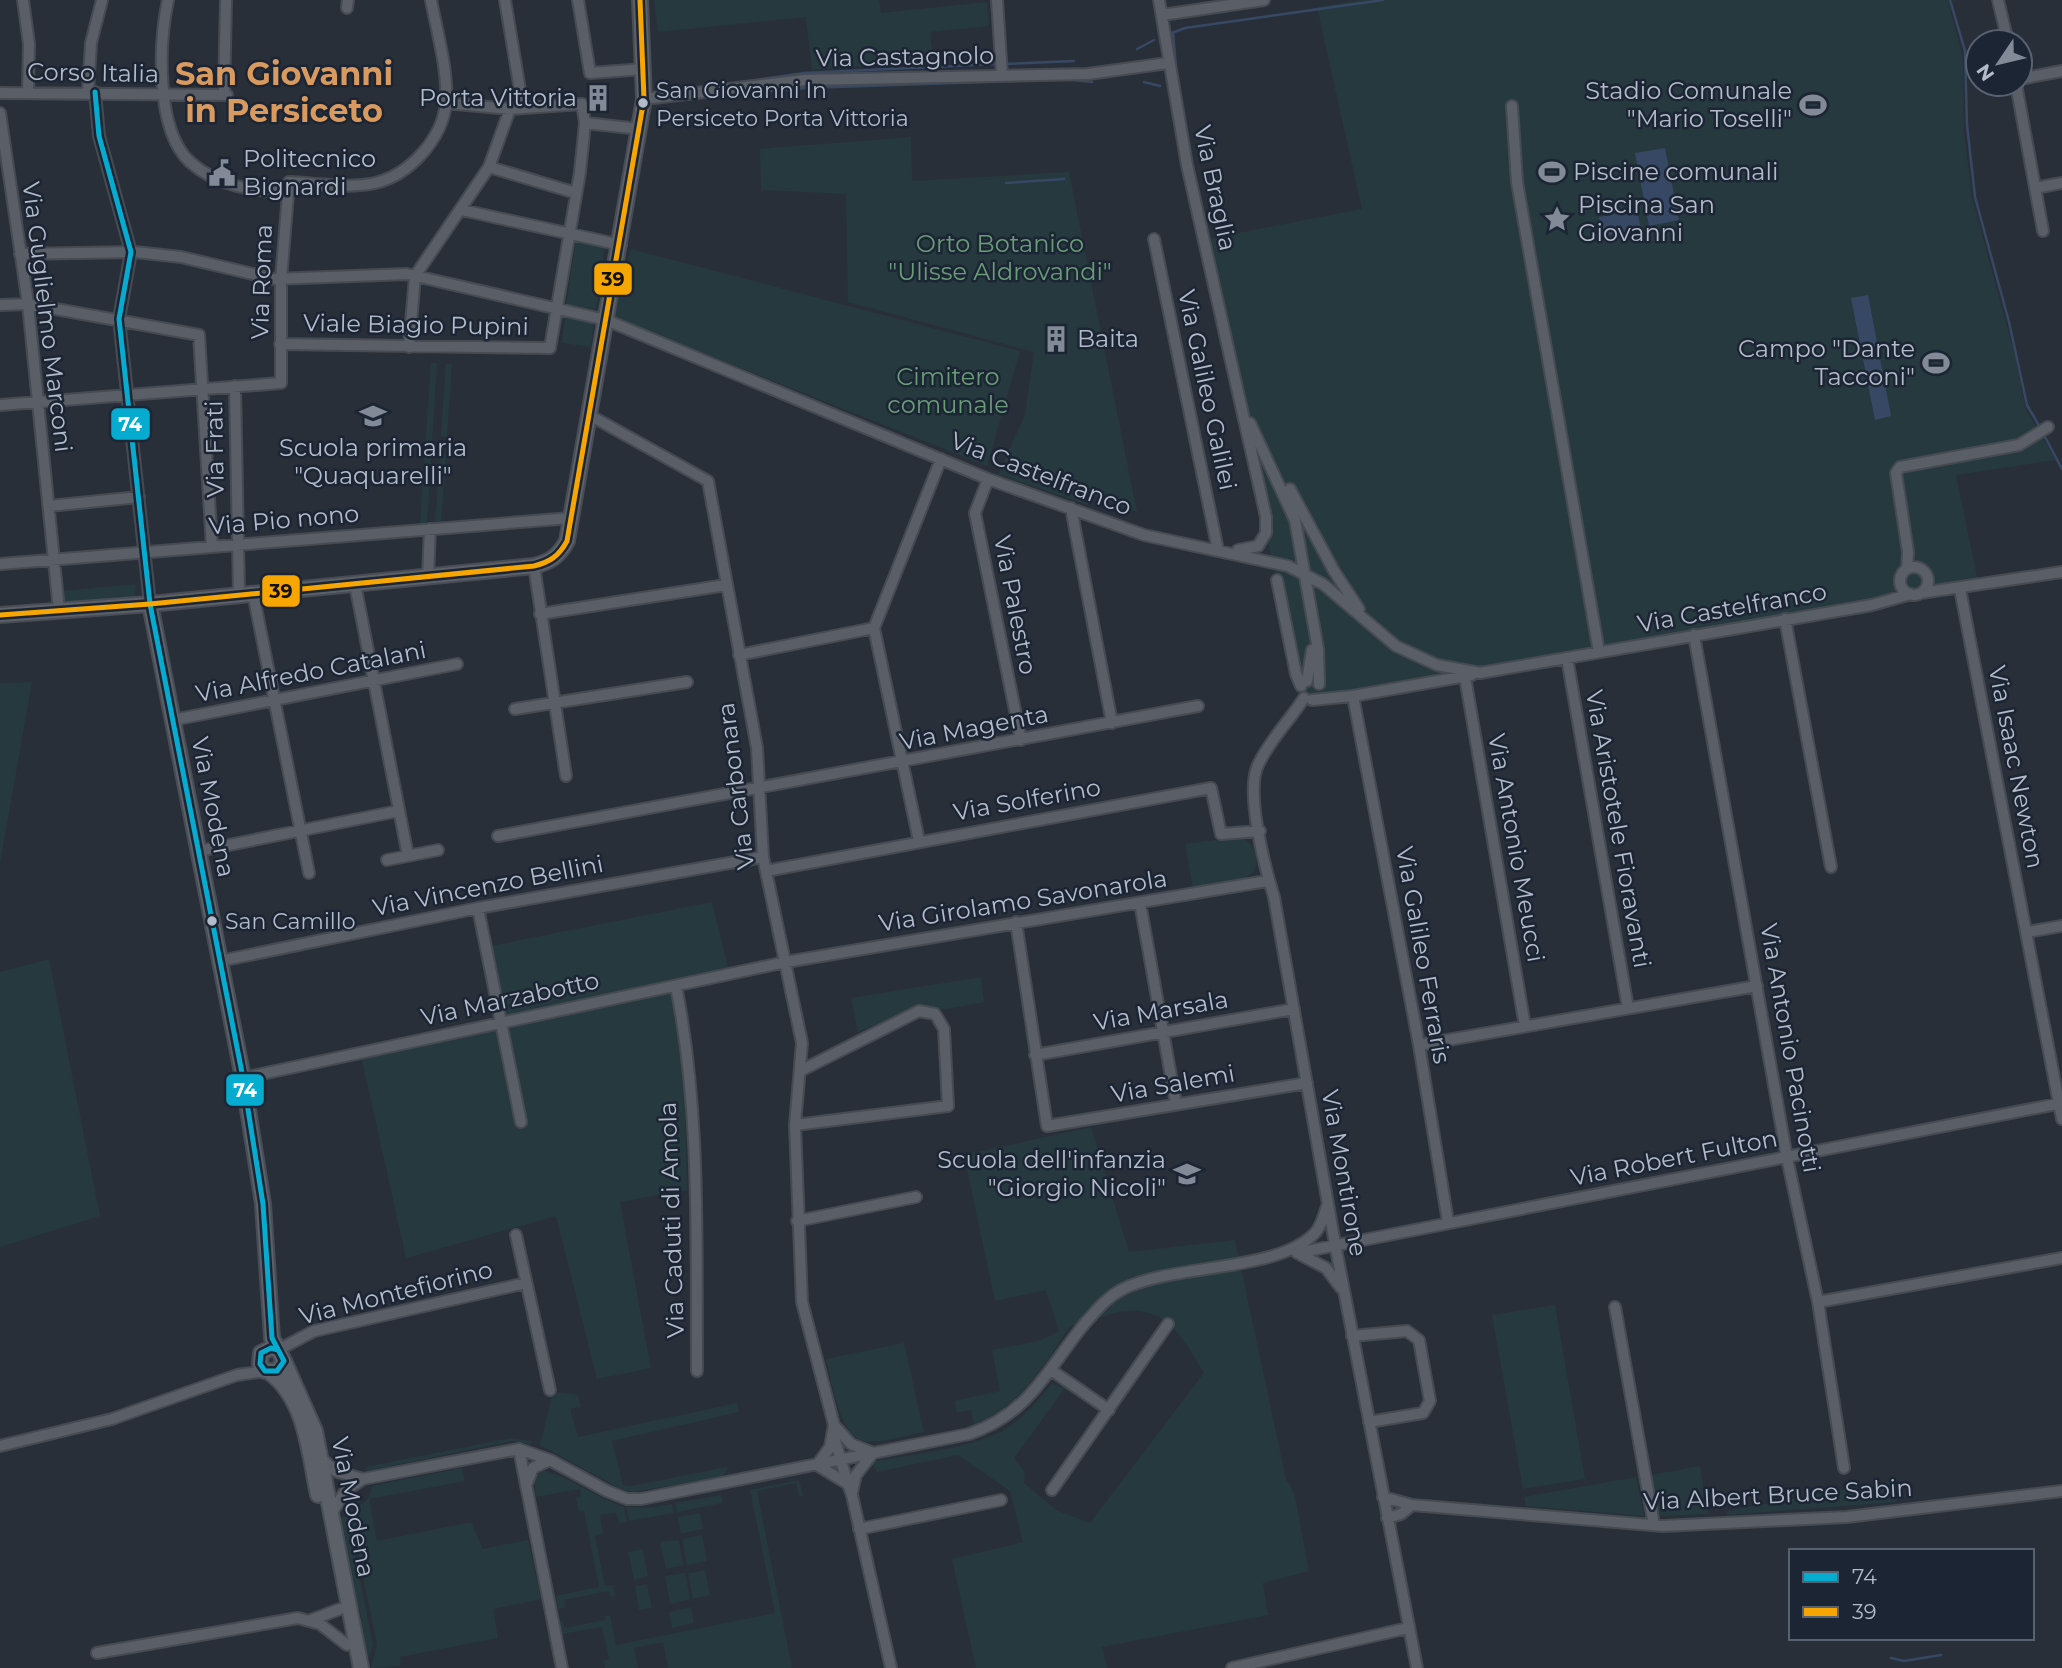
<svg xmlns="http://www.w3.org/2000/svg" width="2062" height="1668" viewBox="0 0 2062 1668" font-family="Montserrat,sans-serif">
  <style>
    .green { fill: #26393f }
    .water { fill: #374865 }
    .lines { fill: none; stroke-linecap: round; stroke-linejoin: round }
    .stream { stroke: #374865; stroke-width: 2.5 }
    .minor-casing { stroke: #464a52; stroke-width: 14 }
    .major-casing { stroke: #474c55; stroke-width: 18 }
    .minor { stroke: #5a5e66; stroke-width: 10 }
    .major { stroke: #5c6068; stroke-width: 14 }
    .bus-1-casing { stroke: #1c2534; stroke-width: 10 }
    .bus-2-casing { stroke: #1c2534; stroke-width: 10 }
    .bus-1 { stroke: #06acd0; stroke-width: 5 }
    .bus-2 { stroke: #f7a600; stroke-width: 5 }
    .bus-dot { fill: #b3bbca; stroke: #1c2534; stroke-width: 2.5 }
    .labels { text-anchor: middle; stroke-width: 5; stroke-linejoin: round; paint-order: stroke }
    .bus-label { font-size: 22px; fill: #b3bbca; stroke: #1c2534; text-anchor: start }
    .street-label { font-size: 24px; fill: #b3bbca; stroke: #1c2534 }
    .poi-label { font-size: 24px; fill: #b3bbca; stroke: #1c2534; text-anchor: end }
    .park-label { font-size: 24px; fill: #699c77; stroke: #1c2534 }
    .district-label { font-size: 32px; font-weight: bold; fill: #d99a5f; stroke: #1c2534 }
    .line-badge { stroke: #1c2534; stroke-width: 2.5 }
    .badge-label { font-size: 19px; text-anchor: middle; font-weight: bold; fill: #fff }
    .pale-badge-label { font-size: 19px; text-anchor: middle; font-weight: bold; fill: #111 }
  </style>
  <rect width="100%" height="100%" fill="#292f39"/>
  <path class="green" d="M654,0h225l2,13 106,-11 2,24 -59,6 3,29 -121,9 -6,-53 -148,15z
    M1361,0h587l15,60 1,72 8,65 44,163 9,48 31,52 -100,15 23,111 -675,121 -102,-467 160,-31 -45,-202z
    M911,137l1,44 157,-9 68,340 -45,-17 -4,10 -90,-31 27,-59 9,-63 -186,-50 -2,-108 -85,-4 -1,-41z
    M576,241l29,5 -9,63 -30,-4z
    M631,249l389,102 -33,115 -377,-150z
    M565,317l29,4 -3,26 -29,-4z
    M431,363h6l-10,160h-7z
    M446,364h6l-5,73 -6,-1z
    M440,454h6l-5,70h-6z
    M136,584l-1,13 -71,7 -2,-13z
    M32,682l-32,181v-180z
    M1237,837c16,4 23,19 17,35l-13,8 -48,7 -8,-43z
    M712,902l18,73 -56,12 11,116 2,87 -67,12 31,166 -54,11 -41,-163 -150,42 -46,-207 142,-31 -16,-73z
    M49,959l51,257 -100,31v-275z
    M981,977l3,25 -37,7 -28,-2 -61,25 -7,-34z
    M1091,1127l38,125 106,-12 51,239 8,13 15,79 -46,12 5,32 -166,32 5,21h-131l-24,-109 71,-17 -13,-51 -52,-36 -81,17 -6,-10c40,-8 104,-13 138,-35 17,-12 30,-28 43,-43l13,4 -51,70 11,14 -1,11 32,27 34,13 114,-150c-27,-46 -45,-76 -103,-56 -9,3 -24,5 -31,10 -7,7 -13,19 -18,27 -22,31 -42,56 -78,70l-3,-14 -14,3 -2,-12 45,-10 -8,-41 47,-9 20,-10 -13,-41 -51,11 -31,-146z
    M1555,1305l30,174 -62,10 -31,-174z
    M904,1343l20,89c-18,3 -43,12 -60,9 -25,-5 -32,-60 -38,-82z
    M553,1392l25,3 3,12 -11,2 8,28 159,-34 2,9 -127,29 11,44 9,1 95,-19v4l-5,6 -89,15 -14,-4 -79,-43z
    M510,1438l22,3 -1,3 -19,-3 -145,30 -1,-4z
    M1700,1466l8,48 -49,2 -8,-41z
    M462,1468l3,13 -96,18 8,42 94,-19 12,27 45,-9 13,59 -48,10 5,29 -98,19 1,9 -30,2 6,-23 -27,-132 18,-14 4,-13z
    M543,1471c13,-1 60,30 81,36l3,15 -7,1 1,6 -5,-16 -16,2 3,19 -8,2 10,50 8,-1 2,11 -4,1 -2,-6 -45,9 1,8 -7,1 -2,-13 43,-9 -15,-76 -5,1 -3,-15 5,-1 -1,-7 -44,8 -2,-20z
    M1636,1477l8,39 -118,-10 -2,-9z
    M799,1480l4,16h-4l-3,-13 -39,8 35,177h-124l-5,-26 -29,6 4,20h-33l-2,-7 6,-2 -7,-32 -40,7 -2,-12 3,-1 2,7 40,-8v-4l5,-1 6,30 159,-32 -25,-123z
    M1892,1481l5,21 -170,13 -1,-4z
    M721,1495l2,8 -46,9 -2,-9z
    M672,1504l2,9 -45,8 -3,-14 23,1z
    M700,1513l3,16 -22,5 -3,-17z
    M347,1515l26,130 -7,20 -10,-44 6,-1 -25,-101z
    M702,1535l5,26 -20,4 -5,-26z
    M679,1540l4,25 -17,4 -6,-27z
    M643,1549l5,27 -14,4 -6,-28z
    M705,1570l5,25 -17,4 -5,-26z
    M685,1573l5,26 -20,5 -5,-28z
    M647,1584l5,24 -13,2 -4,-24z
    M691,1607l3,16 -22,5 -3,-16z"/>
  <path class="water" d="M1665,148l14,72 -30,6 -14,-73z
    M1637,210l4,19 -38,7 -4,-19z
    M1868,295l23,121 -16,4 -24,-122z"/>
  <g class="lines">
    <path class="stream" d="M1950,0l15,51 2,74 8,72 34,125 18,83 14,24
      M1173,32l5,58
      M1169,34l16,-6 198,-28
      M1137,49l17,-9
      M1004,64l70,-3
      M1064,79l28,3
      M1144,82l16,4
      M714,86l90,-13 193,-9
      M714,96l91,-8 210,-7
      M1006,183l58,-4
      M2044,435l18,34
      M1891,1658l13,3 37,-6"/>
    <defs>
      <path id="minor" d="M23,0l6,44 -1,49
        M168,0c-9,42 -13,130 22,162 28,25 62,28 97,31
        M505,0l18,108
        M578,0l12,73 54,-4
        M997,0l5,76
        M1159,0l28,165 79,352v16l-8,13 -20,4
        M1998,0l10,42
        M347,8l1,-8
        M1162,15l102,-15
        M2020,79l42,-8
        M2016,84l27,147
        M88,92l3,-49 11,-43
        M95,92l4,44 32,116 -12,67 31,285
        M0,93l227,2
        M224,95l2,-95
        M644,99l161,-19 283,-6 80,-11
        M446,103l64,6 72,-5 3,19 55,6
        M1512,106l5,76 82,470
        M0,113l28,191 31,306
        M489,167l87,26
        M2035,188l27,-5
        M462,210l159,35
        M1154,239l64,311
        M20,254l115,-2 46,5 93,22 133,-5 199,46 382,159 156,56 144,31 35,18 73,62 41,19 43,8 392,-68 39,-11
        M0,305l28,-1 171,31 13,212
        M280,344l270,4 30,-176 5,-49
        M409,347l6,-71 74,-109 21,-58
        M235,386l4,208
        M0,405l281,-22v-104l8,-97c27,1 60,7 86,1 35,-8 68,-45 71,-81 2,-33 -9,-70 -15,-102
        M591,416l117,65 49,267 6,109 39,186 -7,82 7,177 32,123 -4,22 -13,18 31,19 4,11 39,173
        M1250,423l45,97 23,129 1,35
        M988,479l-13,34 46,227
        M1290,489l44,82 25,38
        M49,506l90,-9
        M1071,508l41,215
        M0,564l571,-46
        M534,566l32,210
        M1900 581a14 14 0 1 1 28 0a14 14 0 1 1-28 0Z
        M1907,569l1,-17 -12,-79 4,-6 119,-22 29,-18
        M428,577l2,-48
        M1277,580l19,94 5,12
        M355,584l53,272
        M1960,589l102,530
        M253,593l56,280
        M1921,593l141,-21
        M540,614l186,-29
        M1785,619l46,248
        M1694,635l93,523 31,144 26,166
        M739,655l135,-27
        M1567,658l61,350
        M1465,677l60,349
        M1307,681l5,-31
        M1353,696l66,349 29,177
        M1304,698c-14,22 -35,43 -46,67 -13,27 7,103 16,132l61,347 82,424
        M1312,700l41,-4 119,-21
        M515,709l172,-27
        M173,720l284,-56
        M498,836l700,-130
        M919,841l-45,-213 67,-169
        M199,851l199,-40
        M387,860l51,-10
        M766,871l445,-83 10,46 39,-3
        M1140,903l36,201
        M478,908l43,214
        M1016,922l31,204 260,-43
        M2027,932l35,-6
        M220,961l258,-53 285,-51
        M676,986c25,126 20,256 21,385
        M1419,1045l338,-59
        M1035,1055l259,-46
        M243,1078l543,-116 481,-81
        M795,1125l153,-19 -4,-77 -9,-15 -16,-3 -117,59
        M797,1221l119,-24
        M516,1235l34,155
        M1297,1253l765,-150
        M1301,1255l25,13 15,20
        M1818,1302l244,-44
        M1615,1307l39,218
        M1352,1336l55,-5 12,9 11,61 -7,12 -54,9
        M278,1350l36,-19 212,-48
        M1051,1370l58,40
        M834,1425l17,19 22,9 -17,22 -4,17
        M834,1437l14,47
        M0,1446l112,-27 125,-44 28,-4
        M519,1449l43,219
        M321,1458l14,13 28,8
        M527,1483l6,-15 17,-8
        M1052,1490l116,-166
        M1383,1497l29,8 251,21 184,-9 215,-26
        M331,1514l15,-24 17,-11 156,-30 31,11 57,31 20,8h14l328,-65c62,-21 78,-65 117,-112 11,-12 20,-24 35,-32 51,-27 156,-17 194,-57 7,-7 9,-20 13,-29
        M1387,1518l14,-4 11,-9
        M859,1529l142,-29
        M311,1620l29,-11
        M97,1653l201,-35 22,6 27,21
        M1232,1668l176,-40"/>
      <path id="major" d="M150,604l93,474 20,126 9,134 12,23 -7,10h-12l-5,-7 1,-11 10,-5 7,2
        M0,615l150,-11 384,-38c16,-4 25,-10 33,-25l77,-442 -4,-99
        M284,1361l31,70 46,237
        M269,1372c37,27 40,81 49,123"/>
    </defs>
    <use href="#minor" class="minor-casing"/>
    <use href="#major" class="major-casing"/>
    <use href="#minor" class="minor"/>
    <use href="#major" class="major"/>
    <defs>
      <path id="bus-1" d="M95,92l4,44 32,116 -12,67 31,285 93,474 20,126 9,134 12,23 -7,10h-12l-5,-7 1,-11 10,-5 7,2"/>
      <path id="bus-2" d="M0,615l150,-11 384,-38c16,-4 25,-10 33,-25l77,-442 -4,-99"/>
    </defs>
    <use href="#bus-1" class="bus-1-casing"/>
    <use href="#bus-2" class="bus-2-casing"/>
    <use href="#bus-1" class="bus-1"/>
    <use href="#bus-2" class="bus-2"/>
  </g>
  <defs>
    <symbol id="building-bare" viewBox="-9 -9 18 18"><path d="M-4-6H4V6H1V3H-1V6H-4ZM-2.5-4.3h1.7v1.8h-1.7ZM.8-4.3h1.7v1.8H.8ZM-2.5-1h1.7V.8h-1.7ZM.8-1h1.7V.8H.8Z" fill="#838a97" stroke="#1c2534" stroke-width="2.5" paint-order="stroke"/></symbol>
    <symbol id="stadium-bare" viewBox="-9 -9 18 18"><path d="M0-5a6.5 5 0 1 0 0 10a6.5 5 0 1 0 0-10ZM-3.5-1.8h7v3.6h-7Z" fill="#838a97" stroke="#1c2534" stroke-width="2.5" paint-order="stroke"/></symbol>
    <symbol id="civic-bare" viewBox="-9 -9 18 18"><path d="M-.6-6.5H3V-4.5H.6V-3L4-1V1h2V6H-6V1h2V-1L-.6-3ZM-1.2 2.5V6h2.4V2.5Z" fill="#838a97" stroke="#1c2534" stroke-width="2.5" paint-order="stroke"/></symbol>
    <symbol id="sight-bare" viewBox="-9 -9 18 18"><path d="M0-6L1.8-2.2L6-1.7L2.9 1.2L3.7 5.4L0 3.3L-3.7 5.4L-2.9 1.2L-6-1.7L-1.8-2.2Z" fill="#838a97" stroke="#1c2534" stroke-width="2.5" paint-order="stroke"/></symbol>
    <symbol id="school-bare" viewBox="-9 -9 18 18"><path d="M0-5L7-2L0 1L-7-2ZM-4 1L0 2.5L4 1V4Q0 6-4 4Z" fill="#838a97" stroke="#1c2534" stroke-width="2.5" paint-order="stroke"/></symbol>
  </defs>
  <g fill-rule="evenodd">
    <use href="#building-bare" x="579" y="79" width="38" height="38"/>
    <use href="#stadium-bare" x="1794" y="86" width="38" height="38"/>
    <use href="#stadium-bare" x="1533" y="153" width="38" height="38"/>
    <use href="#civic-bare" x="203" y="154" width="38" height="38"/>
    <use href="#sight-bare" x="1538" y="200" width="38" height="38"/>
    <use href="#building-bare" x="1037" y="320" width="38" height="38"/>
    <use href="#stadium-bare" x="1917" y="344" width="38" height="38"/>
    <use href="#school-bare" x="354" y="397" width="38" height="38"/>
    <use href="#school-bare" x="1168" y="1155" width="38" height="38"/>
  </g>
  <g class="bus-dot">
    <circle cx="643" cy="103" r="6"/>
    <circle cx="212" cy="921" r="6"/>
  </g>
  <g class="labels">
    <g class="bus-label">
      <text x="656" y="98">San Giovanni In<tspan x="656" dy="28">Persiceto Porta Vittoria</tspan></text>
      <text x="225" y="929">San Camillo</text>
    </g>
    <g class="street-label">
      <text transform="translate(905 57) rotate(-1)" y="8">Via Castagnolo</text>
      <text transform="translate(93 73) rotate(1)" y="8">Corso Italia</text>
      <text transform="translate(1215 188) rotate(78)" y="8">Via Braglia</text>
      <text transform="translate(262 282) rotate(-88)" y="8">Via Roma</text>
      <text transform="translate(47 317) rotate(83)" y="8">Via Guglielmo Marconi</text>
      <text transform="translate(416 325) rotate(1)" y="8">Viale Biagio Pupini</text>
      <text transform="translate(1207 390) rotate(78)" y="8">Via Galileo Galilei</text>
      <text transform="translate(215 449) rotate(-91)" y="8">Via Frati</text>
      <text transform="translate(1041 474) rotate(21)" y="8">Via Castelfranco</text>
      <text transform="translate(284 520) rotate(-5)" y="8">Via Pio nono</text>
      <text transform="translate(1015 605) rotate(79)" y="8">Via Palestro</text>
      <text transform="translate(1732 608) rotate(-10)" y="8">Via Castelfranco</text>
      <text transform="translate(311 672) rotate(-11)" y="8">Via Alfredo Catalani</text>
      <text transform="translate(974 728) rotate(-11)" y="8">Via Magenta</text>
      <text transform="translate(2016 767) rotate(79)" y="8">Via Isaac Newton</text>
      <text transform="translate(736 786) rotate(-97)" y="8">Via Carbonara</text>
      <text transform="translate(1027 800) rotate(-10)" y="8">Via Solferino</text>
      <text transform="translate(213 807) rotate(79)" y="8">Via Modena</text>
      <text transform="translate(1618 829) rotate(80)" y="8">Via Aristotele Fioravanti</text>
      <text transform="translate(1516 848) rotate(80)" y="8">Via Antonio Meucci</text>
      <text transform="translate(488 886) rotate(-11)" y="8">Via Vincenzo Bellini</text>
      <text transform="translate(1023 901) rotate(-9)" y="8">Via Girolamo Savonarola</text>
      <text transform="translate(1423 955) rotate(80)" y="8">Via Galileo Ferraris</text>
      <text transform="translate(510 999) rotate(-12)" y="8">Via Marzabotto</text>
      <text transform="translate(1161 1011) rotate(-10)" y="8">Via Marsala</text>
      <text transform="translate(1790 1048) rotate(80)" y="8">Via Antonio Pacinotti</text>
      <text transform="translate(1173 1084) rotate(-10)" y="8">Via Salemi</text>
      <text transform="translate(1674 1158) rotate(-11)" y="8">Via Robert Fulton</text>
      <text transform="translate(1344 1173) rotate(80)" y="8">Via Montirone</text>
      <text transform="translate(672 1220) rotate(-92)" y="8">Via Caduti di Amola</text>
      <text transform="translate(396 1293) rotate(-14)" y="8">Via Montefiorino</text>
      <text transform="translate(1778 1495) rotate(-3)" y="8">Via Albert Bruce Sabin</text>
      <text transform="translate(353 1507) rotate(79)" y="8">Via Modena</text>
    </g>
    <g class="poi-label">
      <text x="1792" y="99">Stadio Comunale<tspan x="1792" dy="28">"Mario Toselli"</tspan></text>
      <text x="577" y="106">Porta Vittoria</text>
      <text x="243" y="167" text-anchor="start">Politecnico<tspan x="243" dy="28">Bignardi</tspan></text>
      <text x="1573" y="180" text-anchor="start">Piscine comunali</text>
      <text x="1578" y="213" text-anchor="start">Piscina San<tspan x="1578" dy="28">Giovanni</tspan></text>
      <text x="1077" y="347" text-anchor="start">Baita</text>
      <text x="1915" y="357">Campo "Dante<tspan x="1915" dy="28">Tacconi"</tspan></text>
      <text x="373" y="456" text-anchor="middle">Scuola primaria<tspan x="373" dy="28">"Quaquarelli"</tspan></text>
      <text x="1166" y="1168">Scuola dell'infanzia<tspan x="1166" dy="28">"Giorgio Nicoli"</tspan></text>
    </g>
    <g class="park-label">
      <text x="1000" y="252">Orto Botanico<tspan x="1000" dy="28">"Ulisse Aldrovandi"</tspan></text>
      <text x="948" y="385">Cimitero<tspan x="948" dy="28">comunale</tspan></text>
    </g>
    <g class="district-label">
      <text x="284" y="85">San Giovanni<tspan x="284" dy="37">in Persiceto</tspan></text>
    </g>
  </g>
  <g class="line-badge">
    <rect x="593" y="262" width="40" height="34" rx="7" fill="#f7a600"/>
    <rect x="110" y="407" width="41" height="34" rx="7" fill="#06acd0"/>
    <rect x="261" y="574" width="40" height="34" rx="7" fill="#f7a600"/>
    <rect x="225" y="1073" width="40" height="34" rx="7" fill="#06acd0"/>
  </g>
  <g class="badge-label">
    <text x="130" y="431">74</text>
    <text x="245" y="1097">74</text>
  </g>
  <g class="pale-badge-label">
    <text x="613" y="286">39</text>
    <text x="281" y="598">39</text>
  </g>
  <rect x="1789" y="1549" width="245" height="91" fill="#1c2534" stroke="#586170" stroke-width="2"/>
  <rect x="1803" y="1572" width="35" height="10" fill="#06acd0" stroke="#586170" stroke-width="2"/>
  <text x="1852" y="1584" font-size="21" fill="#b3bbca">74</text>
  <rect x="1803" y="1607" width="35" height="10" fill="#f7a600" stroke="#586170" stroke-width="2"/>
  <text x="1852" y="1619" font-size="21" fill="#b3bbca">39</text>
  <g transform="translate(1999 63) rotate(235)"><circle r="33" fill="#1c2534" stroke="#586170" stroke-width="2"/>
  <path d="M0-5L12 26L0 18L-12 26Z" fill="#838a97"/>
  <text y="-10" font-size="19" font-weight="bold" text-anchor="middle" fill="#b3bbca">N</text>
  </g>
</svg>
